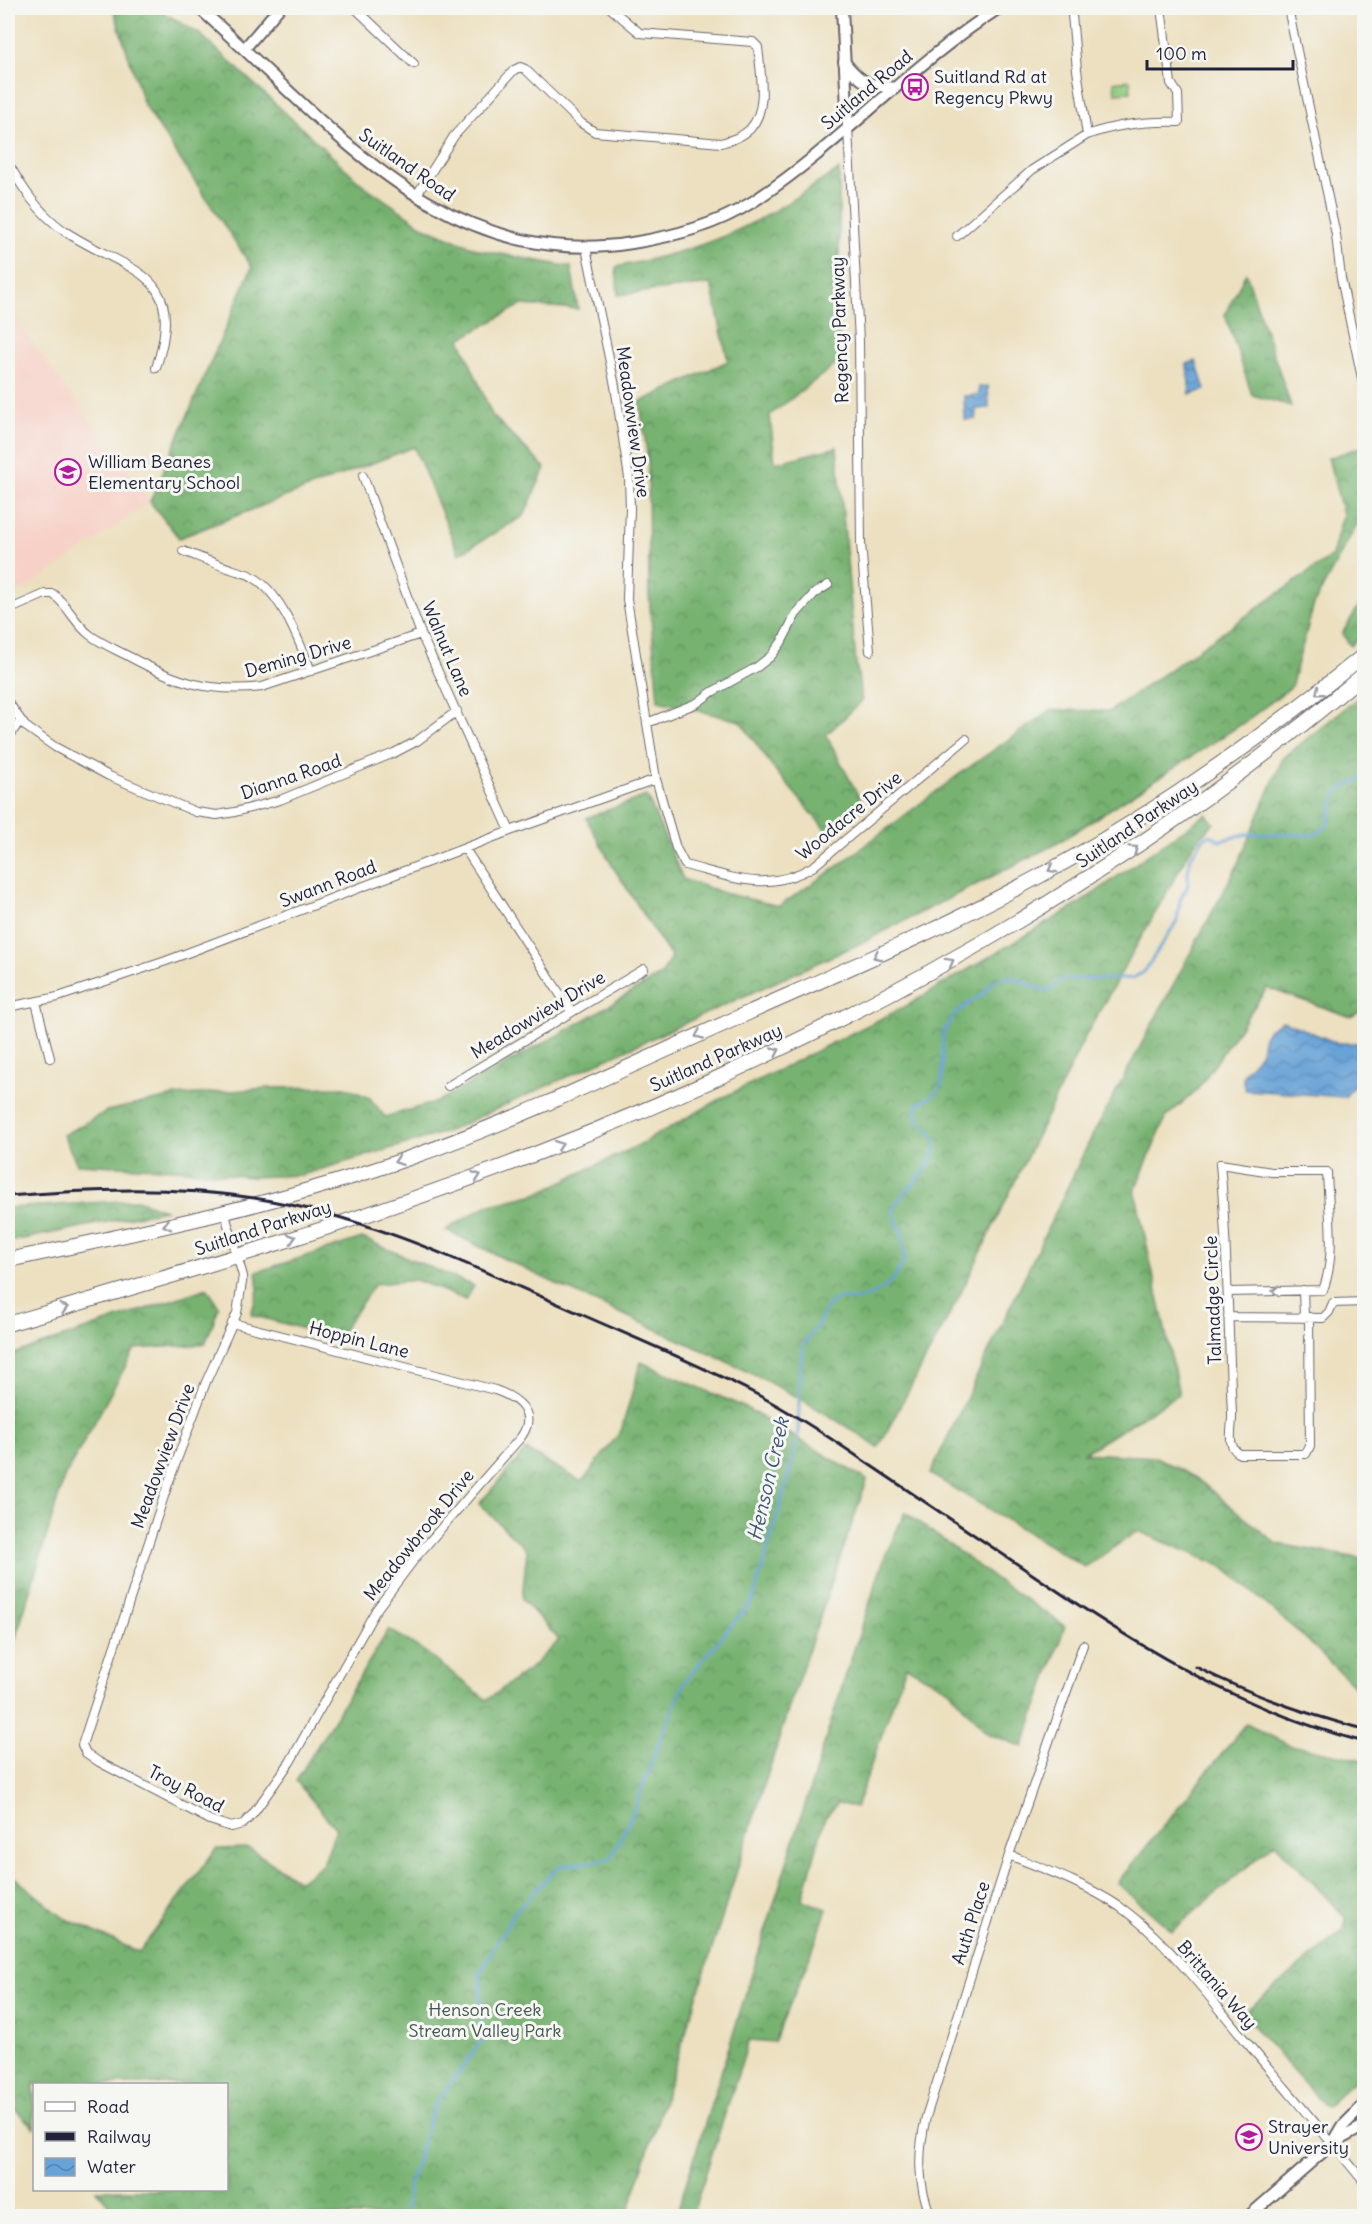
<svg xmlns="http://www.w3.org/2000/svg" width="1372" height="2224" viewBox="0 0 1372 2224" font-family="Delius,sans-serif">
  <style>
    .built { fill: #f7d1c7 }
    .green { fill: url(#green-dots); stroke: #5b785f; stroke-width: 1.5 }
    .forest { fill: url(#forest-crowns); stroke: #4c6a56; stroke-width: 1.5 }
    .water { fill: url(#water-waves); stroke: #446289; stroke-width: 1.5 }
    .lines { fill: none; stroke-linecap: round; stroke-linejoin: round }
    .stream { stroke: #67a3d7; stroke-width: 3 }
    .minor-casing { stroke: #69646a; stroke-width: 10 }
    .tertiary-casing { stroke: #69646a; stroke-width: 14 }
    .secondary-casing { stroke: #69646a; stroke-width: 14 }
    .trunk-casing { stroke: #69646a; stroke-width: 16 }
    .minor { stroke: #fff; stroke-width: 8 }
    .tertiary { stroke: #fff; stroke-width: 10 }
    .secondary { stroke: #fff; stroke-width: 10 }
    .trunk { stroke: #fff; stroke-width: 14 }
    .rail { stroke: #22223b; stroke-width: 3 }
    .oneway { stroke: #9c9ca7 }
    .labels { text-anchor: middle; stroke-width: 6; stroke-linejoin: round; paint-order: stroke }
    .poi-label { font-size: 18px; fill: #22223b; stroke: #f6f6f2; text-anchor: start }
    .street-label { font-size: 18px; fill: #22223b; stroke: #f6f6f2 }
    .park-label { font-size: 18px; fill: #445651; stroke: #f6f6f2 }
    .water-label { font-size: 20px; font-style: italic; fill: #3e5679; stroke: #f6f6f2 }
  </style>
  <defs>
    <pattern id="green-dots" width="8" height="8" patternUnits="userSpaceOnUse" patternTransform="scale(1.5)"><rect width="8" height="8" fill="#94cf83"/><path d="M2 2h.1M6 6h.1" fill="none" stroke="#7fb172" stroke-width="1.8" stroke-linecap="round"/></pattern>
    <pattern id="forest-crowns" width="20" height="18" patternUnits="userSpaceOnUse" patternTransform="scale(1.5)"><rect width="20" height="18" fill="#77b271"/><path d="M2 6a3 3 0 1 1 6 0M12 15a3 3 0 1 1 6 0" fill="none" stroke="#61905e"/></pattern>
    <pattern id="water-waves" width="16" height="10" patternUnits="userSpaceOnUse" patternTransform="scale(1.5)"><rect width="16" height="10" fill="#67a3d7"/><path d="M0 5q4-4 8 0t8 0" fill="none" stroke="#5484b0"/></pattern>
  </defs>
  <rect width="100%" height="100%" fill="#f6f6f2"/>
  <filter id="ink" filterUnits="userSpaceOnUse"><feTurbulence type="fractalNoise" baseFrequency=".0167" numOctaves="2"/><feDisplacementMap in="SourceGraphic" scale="12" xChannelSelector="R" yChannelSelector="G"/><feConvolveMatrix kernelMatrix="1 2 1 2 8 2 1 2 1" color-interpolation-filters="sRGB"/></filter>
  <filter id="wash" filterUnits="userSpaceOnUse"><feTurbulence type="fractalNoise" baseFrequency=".008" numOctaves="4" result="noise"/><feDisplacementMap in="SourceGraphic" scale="24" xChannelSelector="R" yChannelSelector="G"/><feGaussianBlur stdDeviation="1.35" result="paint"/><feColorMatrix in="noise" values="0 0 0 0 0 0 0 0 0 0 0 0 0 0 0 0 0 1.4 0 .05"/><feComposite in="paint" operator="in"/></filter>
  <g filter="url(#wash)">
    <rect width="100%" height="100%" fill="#ece0c0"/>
    <path class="built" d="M8,310l142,192 -120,84 -22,9z"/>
    <path class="green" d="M1130,80l1,12 -16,1 -1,-11z"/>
    <path class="forest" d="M111,8h45l44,26 162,150 62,43 55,23 92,17 7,42 -57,-4 -61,34 32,76 53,53 -21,48 -65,38 -45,-107 -235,91 -29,-36 102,-235 -108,-162 -30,-94z
      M839,170v192l-69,53 5,48 62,-16 19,216 6,38 -36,34 38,71 -33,30 -56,-66 -35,-49 -82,-20 -9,-107 -1,-133 -8,-59 88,-41 -17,-77 -93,11 -2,-28c48,-10 96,-22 140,-46 29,-15 55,-34 83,-51z
      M1246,273l45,133 -39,-11 -27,-81z
      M1364,446v65l-50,93 -23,83 -49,37 -186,120 -195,99 -415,189 -144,43 -52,2 -73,-8 -100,-5 -14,-29 44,-24 67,-15 94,-8 77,-1 25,11 15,19 52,-15 144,-80 81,-48 9,-17 -58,-90 -27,-49 61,-22 36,83 41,14 55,13 52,-35 127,-96 93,-65 59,1 222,-155 11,-42 -15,-56z
      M1364,597v36l-13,13 -9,-12z
      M1364,693v316l-13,8 -84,-29 -70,102 -31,27 -31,73 44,204 -95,59 72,4 40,21 81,66 87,15v131l-9,-3 -51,-50 -82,-71 -84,-35 -53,36 -155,-93 161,-336 146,-272 46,-108z
      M1206,814l8,9 -20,21 -109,193 -125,258 -82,153c-82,-59 -176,-98 -267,-139 -56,-25 -111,-52 -165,-79l40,-24 50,-12 101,-48 87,-49 184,-92 169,-100z
      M137,1200l28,10 -157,32v-34z
      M362,1238l112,48 -8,14 -50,-20 -41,4 -38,54 -86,-23 7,-25 -2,-18z
      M207,1288l12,19 -14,37 -70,5 -71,129 -56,186v-308z
      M641,1362l105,46 121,72 -77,224 -163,512h-509l-22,-26h130v-106h-192v44l-17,-17 -9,-2v-237l56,46 75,34 77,-103 33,-1 50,33 24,-17 13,-35 -40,-48 93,-152 35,22 63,49 46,-34 26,-26 -37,-41 5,-49 -48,-46 47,-54 56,32 39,-51z
      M905,1512l92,68 68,46 -42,121 -36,-14 -38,-43 -43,-24 -50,142 -18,-5 -13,15 -23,82 25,9 -15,43 -38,90 -25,-2 -57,176h-16l171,-545 38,-115z
      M1246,1724l43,21 75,15v312l-38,35 -84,-93 102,-84 2,-12 -71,-75 -103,88 -55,-48z"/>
    <path class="water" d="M1196,361l9,29 -15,4 -3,-30z
      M988,386l1,22 -13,1v10l-11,1 -1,-24 15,-1v-8z
      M1283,1021l54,22h27v29l-19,25 -100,-7c-7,-22 6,-21 15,-37 3,-4 1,-9 3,-13 2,-10 12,-15 20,-19z"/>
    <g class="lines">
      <path class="stream" d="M405,2216l4,-30 25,-80 48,-66 -2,-67 34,-60 45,-47 51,-7 21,-41 33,-88 22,-50 67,-80 35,-122 10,-45 2,-65 5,-26 15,-20 4,-11 9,-10 8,-4 13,3 16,-4 14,-8 12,-12 9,-17 -3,-27 -6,-11 -3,-13c16,-26 42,-36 43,-68l-6,-9 -13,-12v-14c10,-7 20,-9 25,-22l1,-50 12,-19 18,-14 11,-6 6,-10 9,-5 12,-2 32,13 9,-1 10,-10h59l12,-1 11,-6 33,-51 3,-21 8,-15v-15l3,-13 12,-18 6,-4 6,2 4,4 27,-7 69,1 12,-8 8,-29 6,-9 23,-12"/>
    </g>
  </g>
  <g filter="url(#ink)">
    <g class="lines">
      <defs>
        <path id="minor" d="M355,8l59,56
          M1288,8l48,227 5,43 23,110
          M848,128l11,213 2,202 9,108
          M1087,135c31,-11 60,-14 92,-13l-1,-28 -7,-11 -10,-75
          M8,163c15,26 30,49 55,67 63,43 126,38 93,138
          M416,196l38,-60 60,-66 6,-3 5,2 56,54 14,9 126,11c10,-3 21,-6 29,-14 19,-20 10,-58 8,-82l-5,-5 -113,-9 -30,-25
          M957,236l75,-66 55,-35 -10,-65 -5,-55 5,-7
          M586,248l29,138 14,92 1,30 -3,91 29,180 20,69 9,17c47,12 83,29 129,1l152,-127
          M363,476l58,158 89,197
          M183,551c16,6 32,13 48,18 7,3 16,4 22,8 29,17 46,64 58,94
          M8,610l37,-16h8c15,11 22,30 37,41 12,9 27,15 40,22 46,25 79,36 132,30l159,-53
          M8,702l17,24 30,21 54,29 53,22 34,14 21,3 18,-3 45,-12 114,-47 23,-12 40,-30
          M647,723l50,-20 15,-11 45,-25 14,-11 10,-13 15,-29 18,-20 14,-9
          M8,738l12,-17
          M465,849l106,162
          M36,1002l14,56
          M8,1007l50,-10 108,-36 344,-130 146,-52
          M448,1086l196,-117
          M224,1211l19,65 -6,37 -31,69 -37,99 -87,264 4,8 13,9 111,58 21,7 12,-3 10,-10 37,-52 86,-152 40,-53 105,-120c17,-24 -3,-39 -26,-47l-263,-67
          M1303,1290l1,27
          M1228,1292l95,-2
          M1333,1303l31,-1
          M1228,1317l95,1 6,-6 4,-9
          M1309,1317l1,129 -4,8h-66c-15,-8 -7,-26 -8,-41 -4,-83 -4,-166 -12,-249l52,8h55c1,38 10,82 -4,118
          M1009,1855c38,15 77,29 111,52 45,32 89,89 124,132 40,48 81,95 120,143
          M8,2216h1
          M931,2216c-14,-33 -13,-64 -5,-99l83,-262 74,-210"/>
        <path id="tertiary" d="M842,8l6,120
          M245,48l34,-40
          M1333,2143l10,-17 21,-21
          M1249,2216l84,-73 31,-17"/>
        <path id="secondary" d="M199,8c128,112 242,265 433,235 43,-7 85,-18 122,-42 87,-57 157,-137 245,-193
          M844,62c18,22 24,23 51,26"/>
        <path id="trunk" d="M8,1260c134,-28 271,-56 401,-102 116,-41 227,-95 339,-145 97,-43 193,-84 286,-134 118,-63 227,-140 330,-224
          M8,1324c175,-51 351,-102 522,-168 304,-116 586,-271 834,-482"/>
      </defs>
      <use href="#minor" class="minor-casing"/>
      <use href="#tertiary" class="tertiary-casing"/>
      <use href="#secondary" class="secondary-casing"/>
      <use href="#trunk" class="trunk-casing"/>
      <use href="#minor" class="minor"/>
      <use href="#tertiary" class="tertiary"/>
      <use href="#secondary" class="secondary"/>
      <use href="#trunk" class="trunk"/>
      <path class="rail" d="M8,1196c82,-7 164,-10 246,2 117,18 224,71 331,118 57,25 115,49 171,78 37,19 73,43 108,67 60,40 120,81 180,121 102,69 200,129 320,160
        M1196,1667c54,27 110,48 168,62"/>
    </g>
    <defs><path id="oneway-chevron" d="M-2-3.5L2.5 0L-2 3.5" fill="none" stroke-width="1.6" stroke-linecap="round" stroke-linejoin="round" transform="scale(1.5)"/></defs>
    <g class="oneway">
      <use href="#oneway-chevron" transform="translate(1319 692) rotate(142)"/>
      <use href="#oneway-chevron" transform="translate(1134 849) rotate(-34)"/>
      <use href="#oneway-chevron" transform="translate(1052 869) rotate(151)"/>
      <use href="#oneway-chevron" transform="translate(877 956) rotate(156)"/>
      <use href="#oneway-chevron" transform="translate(950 962) rotate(-29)"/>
      <use href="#oneway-chevron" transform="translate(699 1035) rotate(156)"/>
      <use href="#oneway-chevron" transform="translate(776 1051) rotate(-25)"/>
      <use href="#oneway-chevron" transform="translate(559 1145) rotate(-21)"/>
      <use href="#oneway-chevron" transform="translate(398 1161) rotate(161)"/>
      <use href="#oneway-chevron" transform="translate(477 1176) rotate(-20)"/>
      <use href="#oneway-chevron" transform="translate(167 1225) rotate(167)"/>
      <use href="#oneway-chevron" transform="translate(292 1238) rotate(-18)"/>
      <use href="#oneway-chevron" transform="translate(1276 1291) rotate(178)"/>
      <use href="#oneway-chevron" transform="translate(64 1308) rotate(-16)"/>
    </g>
  </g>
  <defs>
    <symbol id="bus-ring" viewBox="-11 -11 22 22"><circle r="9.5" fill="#f6f6f2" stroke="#b5179e" stroke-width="1.5"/><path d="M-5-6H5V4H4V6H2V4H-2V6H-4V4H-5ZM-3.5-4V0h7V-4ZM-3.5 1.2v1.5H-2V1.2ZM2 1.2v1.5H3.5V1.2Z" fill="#b5179e"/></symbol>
    <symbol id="school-ring" viewBox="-11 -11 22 22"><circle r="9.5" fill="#f6f6f2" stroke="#b5179e" stroke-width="1.5"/><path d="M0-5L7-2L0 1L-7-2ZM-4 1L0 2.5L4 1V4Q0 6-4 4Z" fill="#b5179e"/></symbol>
    <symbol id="university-ring" viewBox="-11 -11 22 22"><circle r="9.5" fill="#f6f6f2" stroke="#b5179e" stroke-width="1.5"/><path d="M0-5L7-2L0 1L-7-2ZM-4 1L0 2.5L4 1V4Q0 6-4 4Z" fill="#b5179e"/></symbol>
  </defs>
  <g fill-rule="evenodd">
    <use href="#bus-ring" x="900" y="72" width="30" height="30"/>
    <use href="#school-ring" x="53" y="457" width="30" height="30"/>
    <use href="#university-ring" x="1234" y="2122" width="30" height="30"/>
  </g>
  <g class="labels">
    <g class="poi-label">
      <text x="934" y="83">Suitland Rd at<tspan x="934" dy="21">Regency Pkwy</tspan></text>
      <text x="88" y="468">William Beanes<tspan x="88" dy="21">Elementary School</tspan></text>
      <text x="1268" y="2133">Strayer<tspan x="1268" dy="21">University</tspan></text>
    </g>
    <g class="street-label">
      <text transform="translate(867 90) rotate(-40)" y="6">Suitland Road</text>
      <text transform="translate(407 165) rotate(35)" y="6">Suitland Road</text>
      <text transform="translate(840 330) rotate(-92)" y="6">Regency Parkway</text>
      <text transform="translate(633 422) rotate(82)" y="6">Meadowview Drive</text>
      <text transform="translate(447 649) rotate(67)" y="6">Walnut Lane</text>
      <text transform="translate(298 657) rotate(-16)" y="6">Deming Drive</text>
      <text transform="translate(291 777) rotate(-19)" y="6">Dianna Road</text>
      <text transform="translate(849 816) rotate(-39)" y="6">Woodacre Drive</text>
      <text transform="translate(1137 824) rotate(-34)" y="6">Suitland Parkway</text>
      <text transform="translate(328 884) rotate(-21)" y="6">Swann Road</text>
      <text transform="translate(538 1015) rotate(-31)" y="6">Meadowview Drive</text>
      <text transform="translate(716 1058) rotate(-24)" y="6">Suitland Parkway</text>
      <text transform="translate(263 1228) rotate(-18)" y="6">Suitland Parkway</text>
      <text transform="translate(1213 1300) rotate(-92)" y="6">Talmadge Circle</text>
      <text transform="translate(359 1340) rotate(14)" y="6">Hoppin Lane</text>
      <text transform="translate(163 1456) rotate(-70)" y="6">Meadowview Drive</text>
      <text transform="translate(419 1535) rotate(-51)" y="6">Meadowbrook Drive</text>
      <text transform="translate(186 1789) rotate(27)" y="6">Troy Road</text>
      <text transform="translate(971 1923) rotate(-72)" y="6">Auth Place</text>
      <text transform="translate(1217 1985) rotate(49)" y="6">Brittania Way</text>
    </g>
    <g class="park-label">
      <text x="485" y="2016">Henson Creek<tspan x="485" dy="21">Stream Valley Park</tspan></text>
    </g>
    <g class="water-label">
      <text transform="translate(768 1479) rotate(-77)" y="7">Henson Creek</text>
    </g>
  </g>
  <rect width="1372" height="2224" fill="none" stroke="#f6f6f2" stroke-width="30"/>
  <rect x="33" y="2083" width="195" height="108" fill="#f6f6f2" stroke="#a1a1a9" stroke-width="1.5"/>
  <rect x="45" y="2102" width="30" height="9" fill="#ffffff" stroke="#a1a1a9" stroke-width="1.5"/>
  <text x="87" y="2113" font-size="18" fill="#22223b">Road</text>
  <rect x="45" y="2132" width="30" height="9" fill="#22223b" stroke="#a1a1a9" stroke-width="1.5"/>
  <text x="87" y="2143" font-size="18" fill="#22223b">Railway</text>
  <rect x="45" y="2158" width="30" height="18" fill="url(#water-waves)" stroke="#a1a1a9" stroke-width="1.5"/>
  <text x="87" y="2173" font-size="18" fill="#22223b">Water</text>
  <path d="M1147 60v9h146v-9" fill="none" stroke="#22223b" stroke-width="3"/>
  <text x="1156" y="60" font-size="18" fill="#22223b" stroke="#f6f6f2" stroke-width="4.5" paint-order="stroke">100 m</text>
</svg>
